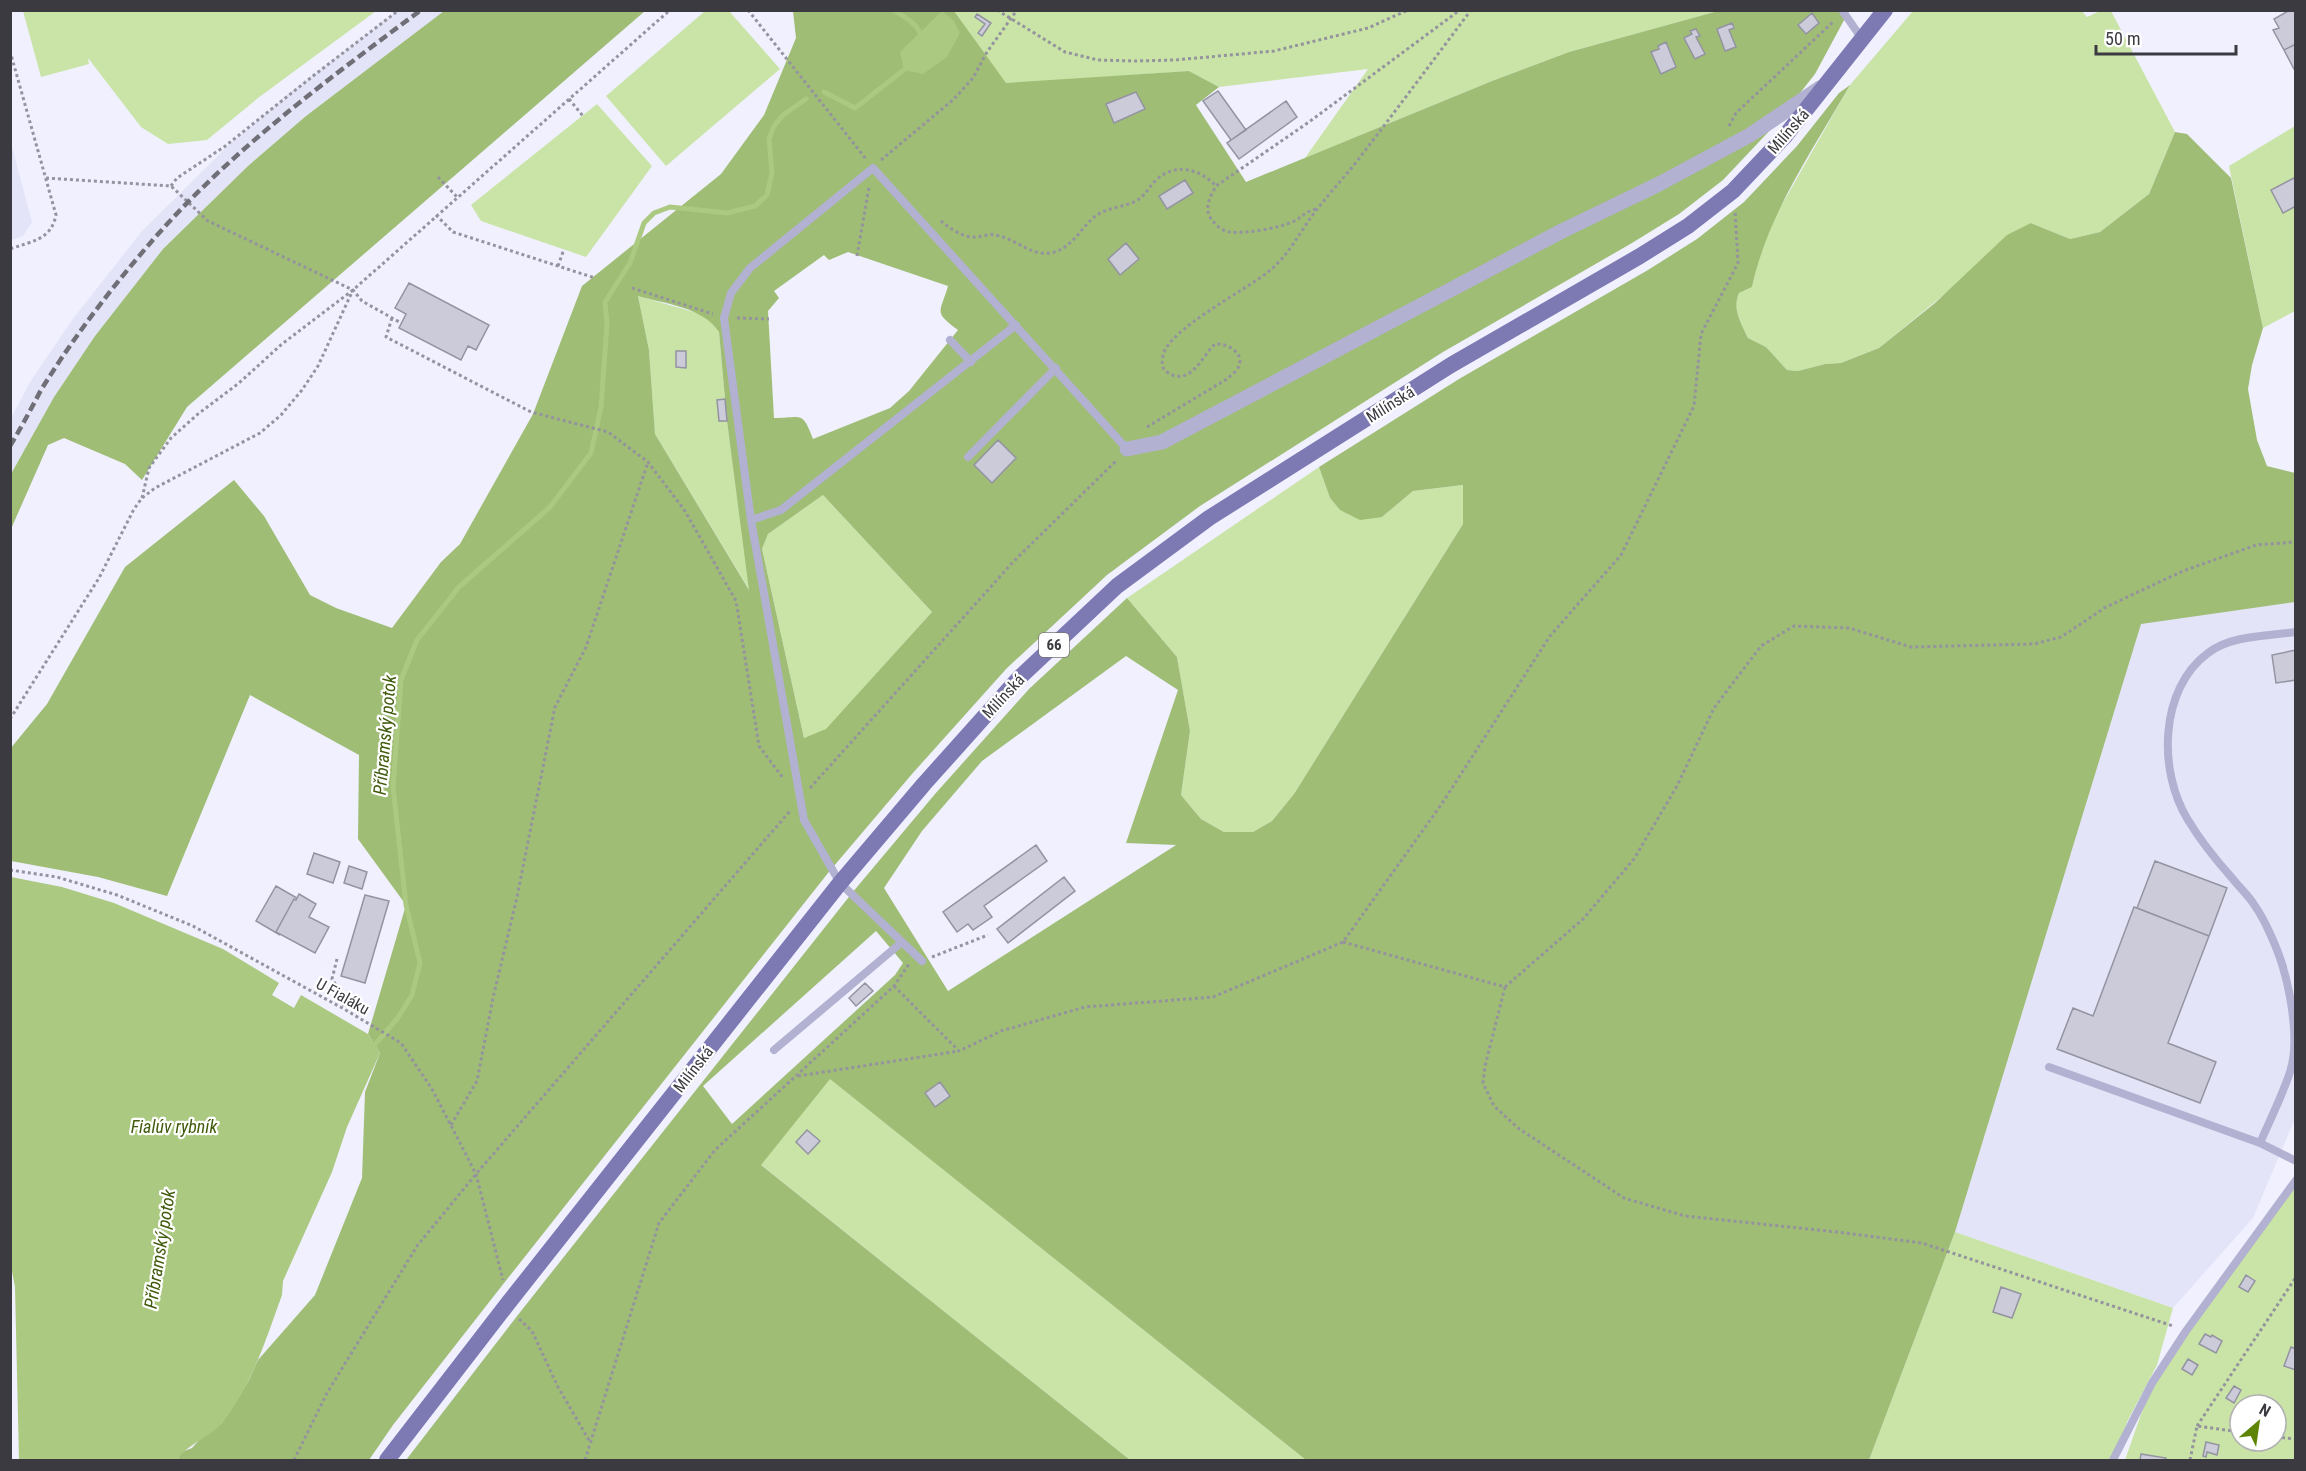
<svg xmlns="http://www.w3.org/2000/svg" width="2306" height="1471" viewBox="0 0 2306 1471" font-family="'Roboto Condensed',sans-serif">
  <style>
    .built { fill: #e4e4f9 }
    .green { fill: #c9e4a6; fill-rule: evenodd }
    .forest { fill: #9fbd75; fill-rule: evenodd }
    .water { fill: #abc981 }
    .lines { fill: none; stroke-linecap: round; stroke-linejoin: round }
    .stream { stroke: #abc981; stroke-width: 5 }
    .building { fill: #cbcbd9; stroke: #9393a1; stroke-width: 1.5 }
    .path { stroke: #94939e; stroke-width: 3; stroke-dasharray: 3 3; stroke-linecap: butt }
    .service { stroke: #b2b1d1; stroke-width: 8 }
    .minor { stroke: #b2b1d1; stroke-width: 15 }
    .primary { stroke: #7d79b3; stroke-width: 16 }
    .rail { stroke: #706f78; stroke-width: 4.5; stroke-dasharray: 9 4.5; stroke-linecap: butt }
    .labels { text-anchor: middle; stroke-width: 4.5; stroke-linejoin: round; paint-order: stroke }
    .shield { fill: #fff; stroke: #767579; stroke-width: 1.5 }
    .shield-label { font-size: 15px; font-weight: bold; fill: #3b3a40 }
    .street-label { font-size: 16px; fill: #3b3a40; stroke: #fff }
    .water-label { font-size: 18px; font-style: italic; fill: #415b0c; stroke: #fff }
  </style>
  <rect width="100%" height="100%" fill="#f0f0ff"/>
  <path class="built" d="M397,11h47l-138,105 -58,50 -85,83 -68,87 -41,61 -43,77v-56l19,-36 42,-62 70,-89 87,-86 59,-51z
    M11,143l21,79 -9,14 -12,4z
    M2295,602v518l-2,3 -40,95 -80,90 -218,-76 186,-609z"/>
  <path class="green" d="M2081,10l6,7 13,-6h11l64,121 -26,62 -49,38 -30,7 -39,-16 -152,125 -38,15 -16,1 -27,7 -11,-1 -21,-23 -18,-9c-7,-15 -16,-29 -9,-45l13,-6 6,-28 14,-37 78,-137 63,-74z
    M23,11v-1l353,1 -118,87 -51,42 -39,4 -27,-17 -53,-69 1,6 -48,13z
    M705,11h24l51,58 -114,97 -60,-70z
    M954,11h764l-149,41 -77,29 -187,77 63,-89 -149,18 -30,-16 -184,13z
    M597,104l55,62 -66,91 -105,-36 -10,-16z
    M2295,126v185l-32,17 -34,-162z
    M638,296l66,19 9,8 6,9 8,89 23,170 -95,-157 -6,-84z
    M1319,467l11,31 10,12 42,7 31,-26 51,-6 -1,39 -169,270 -22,27 -19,11h-29l-23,-13 -20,-24 9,-64 -13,-74 -50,-59z
    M823,495l109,117 -106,118 -22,8 -42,-189 6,-15z
    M829,1078l477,382h-176l-370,-296z
    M2295,1180v280h-170l27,-77zM2240,1405h36v36h-36z
    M1955,1232l218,76 -16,57 -30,57 -12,38h-246z"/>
  <path class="forest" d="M444,11h201l-458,396 -45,73 -17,-16 -61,-26 -16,7 -37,84v-55l43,-77 41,-61 68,-87 85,-83 58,-50z
    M793,11h161l52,72 183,-12 30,16 -23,18 50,77 246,-101 77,-29 149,-41h131l-34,63 -41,52 -51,54 -44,34 -47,29 -189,109 -243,154 -93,69 -100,93 -95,106 -84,99 -331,419 -104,133 -24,35h-192l5,-8 10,-4 9,-10 21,-15 26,-41 10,-22 57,-65 47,-117 3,-86 15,-39 -12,-19 38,-129 -48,-66 1,-84 -109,-60 -83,201 -69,-19 -87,-16 -1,-112 37,-45 78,-137 109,-87 30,36 46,79 26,13 56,20 49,-66 19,-18 73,-130 49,-128 139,-112 43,-59 32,-77zM848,252l100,34c-8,28 -15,25 10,44l-49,61 -19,17 -77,31c-11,-29 -11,-21 -39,-21l-6,-107 11,-13 -5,-7 50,-36 5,5zM638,296c27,8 65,11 81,36l8,89 22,169 -94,-156 -6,-84zM823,495l109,117 -106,117 -22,9 -42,-189 6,-15z
    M1850,85c-37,65 -82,128 -98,202l-13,6c-7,16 2,30 9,45l18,9 21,23 11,1 27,-7 16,-1 38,-15 56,-45 72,-68 24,-12 39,16 30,-7 49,-38 26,-62 12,2 44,44 32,150 -11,37 -4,24 9,51 10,26 28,7v129l-154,22 -186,608 -86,228h-563l-476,-381 -69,86 369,295h-724l115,-149 331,-418 83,-99 94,-105 98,-91 50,59 13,74 -9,64 20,24 23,13h29l19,-11 22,-27 169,-270v-39l-50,6 -31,26 -22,3 -20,-10 -10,-12 -11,-31 140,-88 189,-109 49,-31 47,-37 53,-56 42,-53zM1126,656l52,34 -52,153 50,2 -228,146 -64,-103 38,-57 60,-70zM876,931l27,32 -8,12 -163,149 -29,-38z"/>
  <path class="water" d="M942,11l12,10 6,12 -13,24 -24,17 -19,-4 -4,-18z
    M11,877l51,10 52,16 109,46 56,34 -7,12 22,13 7,-13 67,39 12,19 -33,74 -15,45 -49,109 -1,14c-16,44 -30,90 -59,127 -12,15 -36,22 -46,38h-158l-4,-173 -5,-26z"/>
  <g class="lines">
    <path class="stream" d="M893,10c12,7 24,13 29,27
      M824,92l31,16 54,-42
      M371,1049l26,-30 15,-24 8,-32 -14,-58 -13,-118 8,-107 16,-40 42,-53 91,-80 41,-54 10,-46 6,-83 -2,-22 25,-39 14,-40 10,-10 16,-6 57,6 28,-7 12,-11 5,-22 -3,-34 5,-13 9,-11 23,-16"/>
  </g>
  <path class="building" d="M2290,10h6v34l-12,6 -11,-20 6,-2 -5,-9z
    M1812,13l7,10 -13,11 -8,-9z
    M977,14l14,9 -9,13 -4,-3 7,-9 -10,-7z
    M1732,23l2,5 -5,2 7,17 -11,4 -8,-22z
    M1696,29l4,7 -4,1 9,17 -10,5 -11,-21 8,-4 -2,-3z
    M1666,42l10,25 -15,7 -10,-22 8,-3 -1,-3z
    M2296,44v24l-2,1 -10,-19z
    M1218,91l28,39 -15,10 -28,-39z
    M1136,92l9,17 -31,14 -8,-19z
    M1286,101l11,16 -58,42 -12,-16z
    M2296,177v29l-13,7 -12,-23z
    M1185,180l8,13 -26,16 -8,-13z
    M1126,243l13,16 -19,16 -12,-16z
    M409,283l80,42 -13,25 -8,-4 -7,14 -62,-32 7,-14 -11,-6z
    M676,351h10v17l-10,-1z
    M725,399l2,22h-8l-2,-21z
    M998,440l18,18 -24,25 -18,-18z
    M2296,650v30l-20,3 -4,-28z
    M1036,845l11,16 -63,45 8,11 -19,13 -5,-6 -11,8 -14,-20z
    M314,853l26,9 -7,21 -26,-9z
    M2155,861l72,27 -18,48 -72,-28z
    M349,866l18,6 -5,17 -18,-6z
    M1064,877l11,14 -67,52 -11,-14z
    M276,886l21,12 -1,2 -2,-1 -18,33 4,3 -24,-14z
    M299,894l17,10 -7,13 20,10 -14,26 -39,-21 18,-33 2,1z
    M365,895l24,6 -24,82 -24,-7z
    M2134,907l75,29 -41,107 48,19 -16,41 -143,-54 16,-41 20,8z
    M865,983l8,8 -17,15 -7,-8z
    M940,1082l10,14 -15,11 -10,-14z
    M807,1130l13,11 -12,13 -12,-12z
    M2246,1275l9,6 -7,11 -9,-5z
    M2001,1287l20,7 -9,24 -19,-6z
    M2205,1334l6,3 1,-2 10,6 -6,12 -17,-9z
    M2291,1347l5,2v21l-12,-4z
    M2188,1359l10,6 -6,10 -10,-6z
    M2234,1386l7,4 -7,13 -8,-5z
    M2206,1442l13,3 -2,10 -10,-3 -1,5 -3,-1z
    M2141,1454l25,4 -1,2h-25z"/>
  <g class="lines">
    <path class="path" d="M748,10l118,149
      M997,10l68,42 33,8 37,1 40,-1 99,-9 94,-23 40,-18
      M10,51l46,164c-5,25 -24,26 -46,34
      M569,99l14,17
      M1729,126l7,-13 98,-92
      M881,160l73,-61 19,-21 14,-26 30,-42
      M438,177l19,20
      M46,178l125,8 37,35 145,69 9,11 39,22
      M171,186l6,-8 47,-31 89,-71 86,-66
      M1316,209c-12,3 -14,9 -24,13 -13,6 -47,12 -61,10 -7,0 -15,-6 -19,-12 -9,-11 -2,-23 4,-34l93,-64 151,-112
      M436,215l17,17 142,46
      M941,221c7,6 21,16 32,16 7,1 15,-4 22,-2 20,3 35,21 55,18 20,-3 29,-22 42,-34 11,-11 28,-11 42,-17 11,-5 14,-14 22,-22 20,-18 44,-11 60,6
      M857,256l12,-69
      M558,266l6,-17
      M632,288l81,26
      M392,318l-6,19 145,75 77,20 40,30 37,49 51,90 23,145 24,32
      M737,318l32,1
      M1147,427l80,-48c3,-3 9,-7 11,-11 8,-15 -11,-25 -23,-24 -13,12 -25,44 -48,28 -6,-4 -5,-10 -4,-17 6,-26 83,-65 105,-83 22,-17 33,-43 50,-64 15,-19 32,-37 46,-56 36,-47 71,-94 107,-142
      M142,498l7,-30 22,-30 27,-24 41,-31 43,-39 71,-54 317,-280
      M10,719l89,-141 35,-69 8,-11 13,-10 105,-55 21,-18 21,-25 16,-24 34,-74
      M810,788l204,-227 103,-101
      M10,870l47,7 60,18 76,31 151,83 57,34 31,46 44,85 27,106
      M1343,942l162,45 78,-68 51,-60 43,-73 37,-78 47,-62 33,-20 55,2 62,19 123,-3 27,-7 45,-30 77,-36 73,-26 40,-3
      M932,957l56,-22
      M337,959l-5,20 11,17 1,13
      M894,986l65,65 42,-20 84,-24 128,-10 130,-55 98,-137 109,-169 71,-81 73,-149 7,-72 37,-71 -3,-52
      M1505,987l-20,79 -2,17 11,23 24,22 106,70 61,18 152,16 85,11 251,83
      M798,1076l161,-25
      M451,1125l26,-44 16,-83 24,-101 38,-190 31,-60 62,-185
      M519,1319l13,12 26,56 32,55
      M2197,1426l99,-149
      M2276,1437l20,2
      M294,1460l33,-67 90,-147 59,-72 314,-363
      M585,1460l74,-237 56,-73 179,-164 15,-22
      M2190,1460l7,-34 43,6"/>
    <path class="service" d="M1842,10l20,29
      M950,340l21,22
      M968,457l88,-89
      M751,520l30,-10 235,-185
      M922,961l-82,-78 -36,-63 -53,-300 -27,-202 7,-25 19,-25 123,-100 254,281
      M774,1050l128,-108
      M2049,1067l211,76 36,18
      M2260,1143c10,-23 22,-47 30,-71 10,-30 1,-78 -8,-108 -5,-16 -17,-44 -27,-58 -6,-10 -16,-19 -23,-28 -16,-18 -32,-38 -44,-58 -30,-48 -29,-131 20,-167 23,-18 60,-17 88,-21
      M2113,1460l39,-77 34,-52 110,-151"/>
    <path class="minor" d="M1127,449l35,-7 400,-211 97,-47 91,-49 70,-47"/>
    <path class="primary" d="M387,1460l122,-158 331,-419 84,-99 94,-105 99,-93 92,-68 242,-153 189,-109 48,-30 45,-35 52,-55 100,-126"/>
    <path class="rail" d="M10,446c11,-18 21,-37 31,-56 32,-52 71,-103 111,-149 77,-89 175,-161 269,-231"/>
  </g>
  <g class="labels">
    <rect class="shield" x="1039" y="633" width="30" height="24" rx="4.5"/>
    <g class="shield-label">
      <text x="1054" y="650">66</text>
    </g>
    <g class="street-label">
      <text transform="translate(1788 131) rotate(-49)" y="6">Milínská</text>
      <text transform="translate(1390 404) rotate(-32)" y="6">Milínská</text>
      <text transform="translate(1003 696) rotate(-47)" y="6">Milínská</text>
      <text transform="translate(343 996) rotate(29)" y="6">U Fialáku</text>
      <text transform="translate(693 1069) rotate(-52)" y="6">Milínská</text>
    </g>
    <g class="water-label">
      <text transform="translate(385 735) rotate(-85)" y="6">Příbramský potok</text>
      <text x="174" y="1133">Fialúv rybník</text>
      <text transform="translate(160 1249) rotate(-81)" y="6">Příbramský potok</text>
    </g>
  </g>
  <rect width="2306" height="1471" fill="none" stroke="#3b3a40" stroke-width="24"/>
  <g transform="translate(2258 1423) rotate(29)"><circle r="28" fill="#ffffff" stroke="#b1b0b3" stroke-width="1.5"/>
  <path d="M0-4.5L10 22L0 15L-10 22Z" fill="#5e8403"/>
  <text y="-9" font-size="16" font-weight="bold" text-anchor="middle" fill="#3b3a40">N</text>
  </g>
  <path d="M2096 45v9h140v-9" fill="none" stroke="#3b3a40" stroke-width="3"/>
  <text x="2105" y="45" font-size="18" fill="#3b3a40" stroke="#ffffff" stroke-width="4.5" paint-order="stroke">50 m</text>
</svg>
